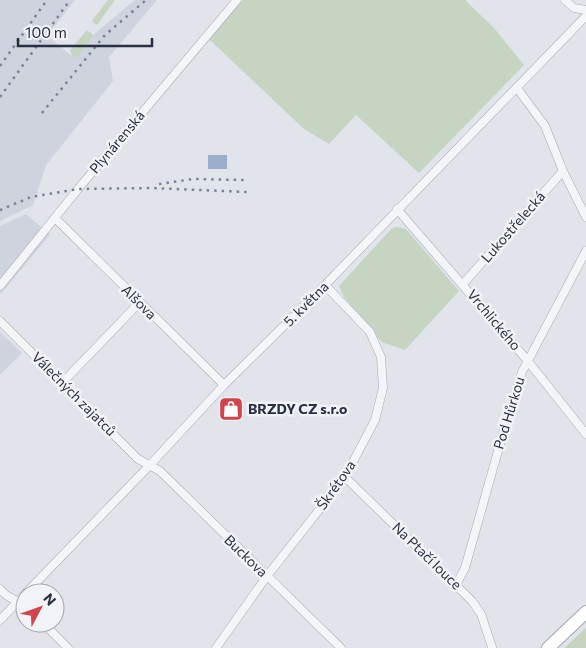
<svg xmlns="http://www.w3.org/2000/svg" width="586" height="648" viewBox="0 0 586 648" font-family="Commissioner,sans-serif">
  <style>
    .built { fill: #cfd3dd }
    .green { fill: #c5d5c2 }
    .water { fill: #9bafcc }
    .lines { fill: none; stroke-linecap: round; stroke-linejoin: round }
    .minor-casing { stroke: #a6aab5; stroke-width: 9 }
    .primary-casing { stroke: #a0a7b7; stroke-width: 14 }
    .minor { stroke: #f4f5f8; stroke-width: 8 }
    .primary { stroke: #fff; stroke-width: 12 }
    .rail { stroke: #7a8295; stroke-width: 2.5; stroke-dasharray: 2.5 5; stroke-linecap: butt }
    .labels { text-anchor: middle; stroke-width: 5; stroke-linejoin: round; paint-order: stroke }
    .street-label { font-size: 14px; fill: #293043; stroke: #f1f3f8 }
    .poi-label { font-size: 14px; font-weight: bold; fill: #293043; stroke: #f1f3f8; text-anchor: start }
  </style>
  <rect width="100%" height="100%" fill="#e1e4ea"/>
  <path class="built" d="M0,0h75l-28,36 25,20 5,1 16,-22 42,-35h22l-48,57 4,24 -67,84 -13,40 -33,16z
    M26,214l24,21 -50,60v-69z
    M0,332l22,21 -22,22z"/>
  <path class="green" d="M108,0h7l-18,25 -5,-4z
    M243,0h222l29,28 30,37 -105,108 -63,-58 -27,29 -25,-15 -92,-87 -5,-4z
    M87,30l6,5 -16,23 -5,-2 -2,-6z
    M397,227l9,2 53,62 -54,59 -23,-8 -38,-45 -5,-11 53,-58z
    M586,628v20h-22z"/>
  <path class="water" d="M208,155h19v14h-19z"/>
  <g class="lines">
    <defs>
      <path id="minor" d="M565,0l9,8 12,2
        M517,88l28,38 18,45 23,46
        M397,209l130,151 59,74
        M55,218l169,167
        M463,284l100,-113
        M0,286l78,-97 159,-189
        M0,321l138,138 22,12 181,177
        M62,383l78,-81
        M345,477l127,124 9,13 11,33
        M456,585l9,-17 40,-142 17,-54 64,-121
        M0,589l6,6 19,11
        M26,593l123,-127 75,-81 101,-100 261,-269
        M0,620l25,-26
        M43,623l25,25
        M216,648l51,-72 78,-99 30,-57 8,-32 -2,-31 -11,-25 -45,-47"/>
      <path id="primary" d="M548,648l38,-36"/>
    </defs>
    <use href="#minor" class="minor-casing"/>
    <use href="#primary" class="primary-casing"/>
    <use href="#minor" class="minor"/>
    <use href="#primary" class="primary"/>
    <path class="rail" d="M0,66l47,-66
      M0,97l70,-97
      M42,113l63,-78 41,-35
      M159,184l34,-5 52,1
      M0,210l31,-13 47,-8 74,-1 95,4"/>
  </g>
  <defs>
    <symbol id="shop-square" viewBox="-11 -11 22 22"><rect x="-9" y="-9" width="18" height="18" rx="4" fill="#d3434c" stroke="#f1f3f8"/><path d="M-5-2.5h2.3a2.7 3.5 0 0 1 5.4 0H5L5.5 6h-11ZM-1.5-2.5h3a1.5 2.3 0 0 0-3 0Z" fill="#fff"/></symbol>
  </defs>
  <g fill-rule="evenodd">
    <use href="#shop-square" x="217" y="395" width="28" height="28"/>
  </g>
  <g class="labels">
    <g class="street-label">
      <text transform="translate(117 142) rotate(-50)" y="5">Plynárenská</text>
      <text transform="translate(513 227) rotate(-49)" y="5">Lukostřelecká</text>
      <text transform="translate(139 302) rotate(45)" y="5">Alšova</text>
      <text transform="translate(306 304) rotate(-45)" y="5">5. května</text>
      <text transform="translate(494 320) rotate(50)" y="5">Vrchlického</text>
      <text transform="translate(74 394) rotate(45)" y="5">Válečných zajatců</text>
      <text transform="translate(509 413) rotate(-73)" y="5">Pod Hůrkou</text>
      <text transform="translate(336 485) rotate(-55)" y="5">Škrétova</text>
      <text transform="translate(246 556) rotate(44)" y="5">Buckova</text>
      <text transform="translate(427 556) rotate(44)" y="5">Na Ptačí louce</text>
    </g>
    <g class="poi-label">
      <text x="248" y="414">BRZDY CZ s.r.o</text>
    </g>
  </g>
  <g transform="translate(40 608) rotate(49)"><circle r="24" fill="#f1f3f8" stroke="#a1a5b0"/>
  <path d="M0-4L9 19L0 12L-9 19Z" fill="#d3434c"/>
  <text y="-8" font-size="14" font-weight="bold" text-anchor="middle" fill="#293043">N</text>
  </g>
  <path d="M18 38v8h134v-8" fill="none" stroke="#293043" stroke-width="2.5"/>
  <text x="25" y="38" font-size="15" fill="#293043" stroke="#f1f3f8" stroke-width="4" paint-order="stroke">100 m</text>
</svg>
